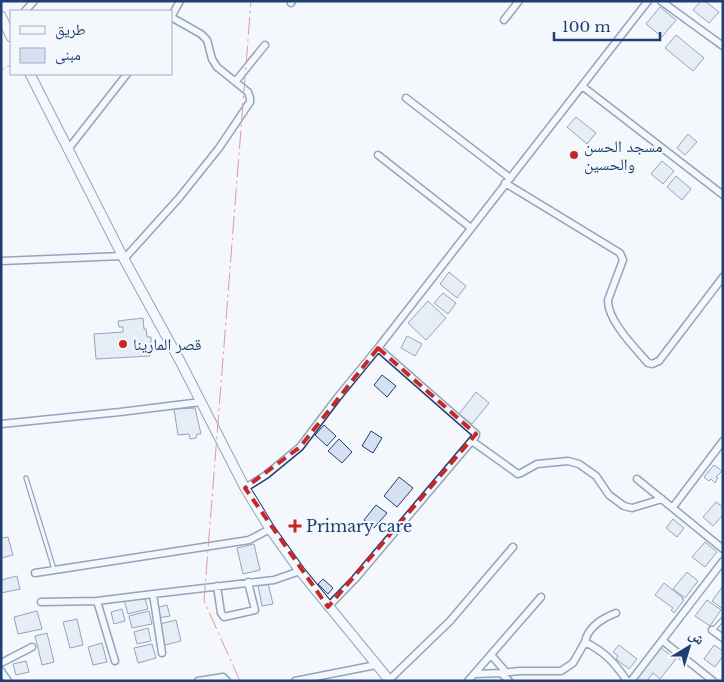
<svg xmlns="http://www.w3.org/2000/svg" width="724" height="682" viewBox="0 0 724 682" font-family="'Libre Baskerville','Noto Naskh Arabic',serif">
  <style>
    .building { fill: #d5e0f0; stroke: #1d3f73 }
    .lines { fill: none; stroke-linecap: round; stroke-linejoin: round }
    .service-casing { stroke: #1d3f73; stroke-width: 5.5 }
    .minor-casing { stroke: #1d3f73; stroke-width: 9 }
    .secondary-casing { stroke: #1d3f73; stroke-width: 11 }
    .path { stroke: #5e769c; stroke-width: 1; stroke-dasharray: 4 2.5; stroke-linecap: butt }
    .service { stroke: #f4f7fb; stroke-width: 3 }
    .minor { stroke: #f4f7fb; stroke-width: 6 }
    .secondary { stroke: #f4f7fb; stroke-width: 9 }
    .power { stroke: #c62828; stroke-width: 1; stroke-dasharray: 18 4 2.5 4; stroke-linecap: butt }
    .marked { fill: none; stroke: #c62828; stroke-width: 4; stroke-dasharray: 10 6; stroke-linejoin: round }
    .poi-dot { fill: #c62828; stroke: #f4f7fb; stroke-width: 2 }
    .labels { text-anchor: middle; stroke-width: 4; stroke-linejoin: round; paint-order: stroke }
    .poi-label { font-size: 16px; fill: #1d3f73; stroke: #f4f7fb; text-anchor: start }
  </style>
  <rect width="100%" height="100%" fill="#f4f7fb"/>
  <path class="building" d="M701,1h4l14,11 -10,11 -16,-13z
    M660,7l16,13 -14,17 -16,-13z
    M676,35l28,23 -11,13 -28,-23z
    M576,117l20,16 -9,11 -20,-17z
    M688,134l9,8 -12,13 -8,-7z
    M662,161l12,10 -11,13 -12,-10z
    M676,176l15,13 -9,11 -15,-13z
    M449,272l17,14 -9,12 -17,-14z
    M443,293l13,10 -8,11 -14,-11z
    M428,301l18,17 -20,22 -18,-17z
    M143,318l1,11h2l1,8h4v13h-2l1,6 -54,3 -2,-25 29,-2v-5h-4l-1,-6z
    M407,336l15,8 -7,12 -14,-8z
    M382,375l14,11 -9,11 -13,-12z
    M476,392l13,11 -17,21 -13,-10z
    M195,408l6,26h-4l-1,4 -6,1 -1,-5 -11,1 -4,-26z
    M324,425l12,11 -9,10 -12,-11z
    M371,431l11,7 -9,15 -11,-7z
    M339,439l13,13 -10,11 -14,-12z
    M714,465l8,6 -6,6 2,1 -3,5 -4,-4 -2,2 -5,-4z
    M399,477l14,11 -16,19 -13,-11z
    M716,502l7,5v8l-10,11 -10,-9z
    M376,505l11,8 -13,15 -10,-8z
    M673,519l11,9 -7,9 -11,-9z
    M8,537l5,18 -12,3v-20z
    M705,542l12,10 -12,15 -13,-10z
    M254,544l6,26 -17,4 -6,-26z
    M687,572l11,9 -13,17 -12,-9z
    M17,576l3,13 -19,4v-13z
    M323,579l10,9 -5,6 -10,-10z
    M268,583l5,21 -11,2 -4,-21z
    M664,583l19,15 -1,1 2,1 -10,13 -3,-3 2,-2 -18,-13z
    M723,586v23l-11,-8z
    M144,595l4,14 -20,5 -4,-14z
    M707,600l14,10 -11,16 -15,-10z
    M167,605l3,11 -12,2 -2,-10z
    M122,609l3,12 -11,3 -3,-12z
    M37,611l5,18 -24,5 -4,-17z
    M149,611l3,13 -20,4 -3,-12z
    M77,619l6,26 -13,3 -7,-26z
    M176,620l5,21 -16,4 -5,-21z
    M148,628l3,13 -14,3 -3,-12z
    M47,633l7,29 -12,3 -7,-29z
    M102,643l5,19 -14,3 -5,-18z
    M152,644l4,14 -18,5 -4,-15z
    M619,645l18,14 -8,10 -13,-10 2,-3 -5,-4z
    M714,645l9,6v5l-8,11 -11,-8z
    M661,648l15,11 -16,20 -7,-6 -6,8h-12z
    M26,661l3,11 -13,3 -3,-11z"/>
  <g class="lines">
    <defs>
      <path id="service" d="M26,478l28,91
        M713,630l10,-11"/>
      <path id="minor" d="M661,1l62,45
        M291,3l1,-2
        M25,11l9,-10
        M171,17l9,-16
        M504,20l15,-19
        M236,81l29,-36
        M582,86l141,109
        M406,98l104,80
        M69,148l58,-74
        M378,155l93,73
        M505,183l115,70 3,7 -15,40c-1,20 27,48 40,63l4,1 7,-3 64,-84
        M124,259l55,-61 40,-50 31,-46v-4l-2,-6 -31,-25 -5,-8 -5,-19 -6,-6 -30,-17
        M1,261l121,-5
        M1,424l119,-12 81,-10
        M472,441l46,33 3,-1 16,-9 31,-3 11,3 17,12 13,19 15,11 8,2 30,-9
        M637,479l86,70
        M245,488l21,-13 34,-28 37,-49 41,-50 270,-347
        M673,507l50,-66
        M35,573l214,-33 21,-11
        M217,586l4,27 3,4 31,-7 -7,-28
        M41,602l56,-1
        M328,607l27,-28 120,-142 1,-3 -98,-86
        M712,630l11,8
        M663,641l50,40
        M585,642c3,-15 18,-24 31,-29
        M162,653l-9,-59 121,-14 26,-9
        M491,655l15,17
        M115,661l-18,-60 56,-7
        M1,663l31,-16
        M1,671l7,10
        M501,673l18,-2h42l12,-8 12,-21c20,10 30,21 42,39
        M475,674l26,-1 8,8
        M389,680l61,-59 63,-74
        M198,681l25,-4 4,4
        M295,681l81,-16
        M468,681l73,-84
        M631,681l92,-120"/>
      <path id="secondary" d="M1,16l10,21
        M30,74l94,185 56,102 65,127 25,41 30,42 90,110"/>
    </defs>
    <use href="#service" class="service-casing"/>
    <use href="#minor" class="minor-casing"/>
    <use href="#secondary" class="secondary-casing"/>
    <path class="path" d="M1,70l10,-5"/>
    <use href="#service" class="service"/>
    <use href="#minor" class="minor"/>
    <use href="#secondary" class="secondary"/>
    <path class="power" d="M240,681l-36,-80 47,-600"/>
  </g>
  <path d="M0 0H724V682H0ZM378,348l98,86 -148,173 -83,-119 55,-41z" fill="#f4f7fb" fill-opacity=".55" fill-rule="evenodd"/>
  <path class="marked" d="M378,348l98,86 -148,173 -83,-119 55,-41z"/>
  <g class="poi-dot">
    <circle cx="574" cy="155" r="5"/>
    <circle cx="123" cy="344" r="5"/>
    <path d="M292.5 518.5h5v5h5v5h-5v5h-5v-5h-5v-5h5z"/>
  </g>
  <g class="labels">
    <g class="poi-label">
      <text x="584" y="152">مسجد الحسن<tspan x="584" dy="18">والحسين</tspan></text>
      <text x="133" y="350">قصر المارينا</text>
      <text x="306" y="532">Primary care</text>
    </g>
  </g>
  <rect width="724" height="682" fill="none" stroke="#1d3f73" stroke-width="5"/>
  <rect x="10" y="10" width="162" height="65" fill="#f4f7fb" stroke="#9eadc5"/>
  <rect x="20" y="26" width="25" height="8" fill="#f4f7fb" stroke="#9eadc5"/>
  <text x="55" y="35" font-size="15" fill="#1d3f73">طريق</text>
  <rect x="20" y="48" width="25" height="15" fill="#d5e0f0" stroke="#9eadc5"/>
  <text x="55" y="60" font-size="15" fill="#1d3f73">مبنى</text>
  <g transform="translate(689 647) rotate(38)" stroke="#f4f7fb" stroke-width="4" paint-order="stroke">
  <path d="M0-4L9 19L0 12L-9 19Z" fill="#1d3f73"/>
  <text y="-8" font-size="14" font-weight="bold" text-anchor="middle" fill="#1d3f73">ش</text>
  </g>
  <path d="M554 32v8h106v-8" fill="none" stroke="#1d3f73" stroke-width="2.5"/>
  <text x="562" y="32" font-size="15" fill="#1d3f73" stroke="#f4f7fb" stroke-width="4" paint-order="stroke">100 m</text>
</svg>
